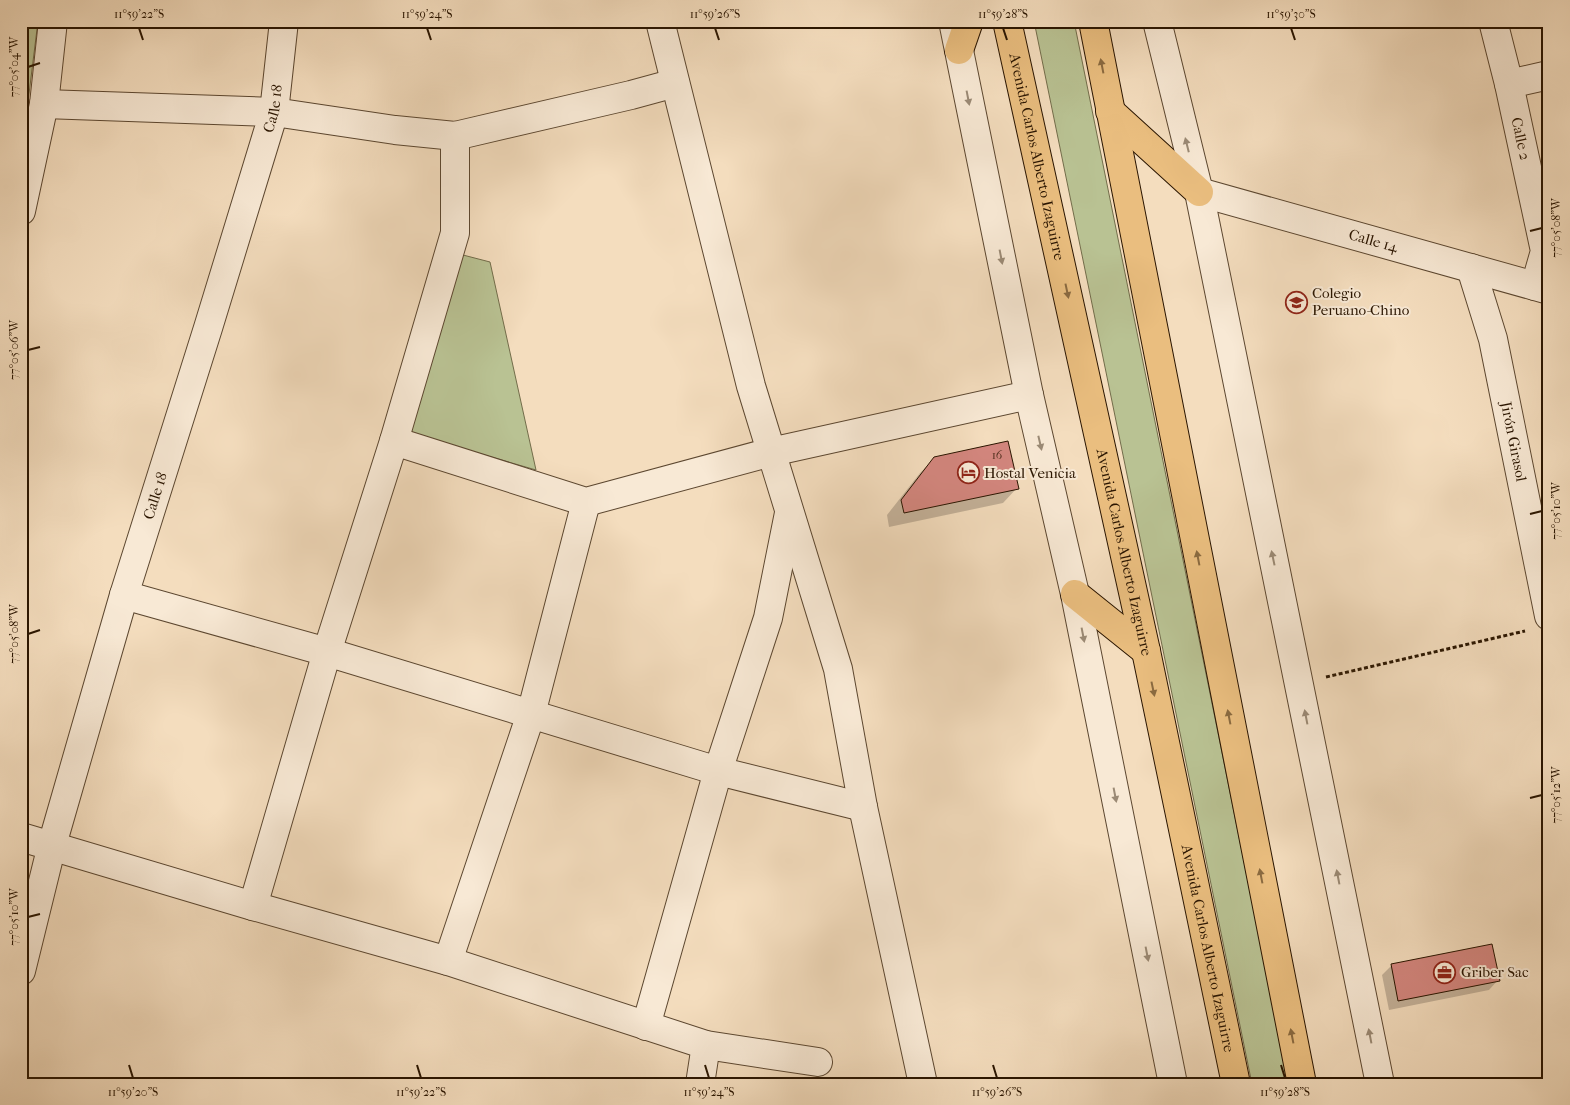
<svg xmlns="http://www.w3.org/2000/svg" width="1570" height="1105" viewBox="0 0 1570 1105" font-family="'IM FELL French Canon',serif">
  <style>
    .green { fill: #b9c293; stroke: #726c4a }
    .shadow { fill: #0003 }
    .building { fill: #d3867e; stroke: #2a1500 }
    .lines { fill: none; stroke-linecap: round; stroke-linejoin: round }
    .minor-casing { stroke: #5c4730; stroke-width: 30 }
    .tertiary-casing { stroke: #5c4730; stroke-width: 30 }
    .primary-casing { stroke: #2a1500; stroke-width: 30 }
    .path { stroke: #2a1500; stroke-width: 3; stroke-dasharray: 4 2.5; stroke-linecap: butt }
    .minor { stroke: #f8e9d5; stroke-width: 28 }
    .tertiary { stroke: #f8e9d5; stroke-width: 28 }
    .primary { stroke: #eabe7f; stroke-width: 28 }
    .oneway { fill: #8a6a40 }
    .oneway2 { fill: #9b8a75 }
    .ticks { fill: none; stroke: #2a1500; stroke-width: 2 }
    .labels { text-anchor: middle; stroke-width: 4; stroke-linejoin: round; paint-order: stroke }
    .number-label { font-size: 12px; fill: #543120 }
    .street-label { font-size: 15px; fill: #2a1500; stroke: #f8e9d5 }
    .poi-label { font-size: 15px; fill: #2a1500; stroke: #f8e9d5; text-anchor: start }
    .neatline { fill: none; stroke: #2a1500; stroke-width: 2 }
    .ticks-label { font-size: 12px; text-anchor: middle; fill: #2a1500 }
  </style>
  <rect width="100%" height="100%" fill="#f4ddbe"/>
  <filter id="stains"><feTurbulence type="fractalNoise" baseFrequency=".004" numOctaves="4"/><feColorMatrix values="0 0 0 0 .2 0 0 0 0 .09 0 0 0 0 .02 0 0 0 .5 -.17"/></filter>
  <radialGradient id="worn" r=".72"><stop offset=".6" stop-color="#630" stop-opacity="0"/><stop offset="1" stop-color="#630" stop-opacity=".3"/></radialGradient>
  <path class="green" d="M21,21h17l-10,81 -7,38z
    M1034,21h40l215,1063h-37z
    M463,255l27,7 46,208 -131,-38z"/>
  <path class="shadow" d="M935,458l82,30 -14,15 -114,24 -2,-12 33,-42z
    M1392,965l106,15 -9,10 -100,20 -7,-35z"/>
  <path class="building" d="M1008,441l11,48 -115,24 -3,-13 33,-43z
    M1492,944l8,37 -102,20 -7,-37z"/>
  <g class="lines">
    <defs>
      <g id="minor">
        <path d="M660,21l91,365 87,283 25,138 60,277"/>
        <path id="s1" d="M1493,21l16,63 36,167 -10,35"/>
        <path d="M1509,84l40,-9"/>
        <path d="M44,104l230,8 121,18 60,6 176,-41 44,-12"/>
        <path id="s2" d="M1199,192l350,98"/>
        <path d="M21,211l23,-107 9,-83"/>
        <path id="s3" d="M1471,268l22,71 56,277"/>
        <path d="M394,441l192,61 185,-50 258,-57"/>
        <path d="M124,595l203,57 391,119 145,36"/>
        <path d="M21,837l232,69 195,55 258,84 112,17"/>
        <path d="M253,906l74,-254 67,-211 61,-208v-97"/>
        <path d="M448,961l83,-247 55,-212"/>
        <path id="s4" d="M21,971l31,-126 72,-250 84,-267 66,-216 10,-91"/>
        <path d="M646,1026l72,-255 50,-153 21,-105"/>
        <path d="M700,1084l6,-39"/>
      </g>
      <path id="tertiary" d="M953,21l76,374 46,199 98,490
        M1157,21l42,171 181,892"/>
      <g id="primary">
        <path id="s5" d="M1007,21l139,630 90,433"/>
        <path d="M1093,21l209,1063"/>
        <path d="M959,50l10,-29"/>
        <path d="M1110,111l89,81"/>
        <path d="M1075,594l71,57"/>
      </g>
    </defs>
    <use href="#minor" class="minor-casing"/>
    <use href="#tertiary" class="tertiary-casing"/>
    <use href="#primary" class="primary-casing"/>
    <path class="path" d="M1326,677l199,-46"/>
    <use href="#minor" class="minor"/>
    <use href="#tertiary" class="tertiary"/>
    <use href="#primary" class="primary"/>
  </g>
  <defs><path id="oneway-solid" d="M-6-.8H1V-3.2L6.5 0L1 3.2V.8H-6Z" transform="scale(1.25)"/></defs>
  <g class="oneway">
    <use href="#oneway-solid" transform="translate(1102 66) rotate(-101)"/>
    <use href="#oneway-solid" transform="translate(1067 291) rotate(78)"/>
    <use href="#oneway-solid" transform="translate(1198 558) rotate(-101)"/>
    <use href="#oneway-solid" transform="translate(1153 689) rotate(78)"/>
    <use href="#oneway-solid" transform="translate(1229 717) rotate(-101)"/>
    <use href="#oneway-solid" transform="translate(1261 876) rotate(-101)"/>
    <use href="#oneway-solid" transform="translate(1292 1036) rotate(-101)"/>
  </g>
  <g class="oneway2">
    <use href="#oneway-solid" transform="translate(968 98) rotate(79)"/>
    <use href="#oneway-solid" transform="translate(1187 145) rotate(-104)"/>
    <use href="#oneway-solid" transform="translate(1001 257) rotate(79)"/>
    <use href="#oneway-solid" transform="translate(1040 443) rotate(77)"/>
    <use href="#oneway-solid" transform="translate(1273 558) rotate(-102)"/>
    <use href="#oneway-solid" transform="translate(1083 635) rotate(79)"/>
    <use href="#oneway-solid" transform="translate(1306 717) rotate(-101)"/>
    <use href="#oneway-solid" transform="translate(1115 795) rotate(79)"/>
    <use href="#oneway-solid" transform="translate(1338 877) rotate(-101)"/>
    <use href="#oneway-solid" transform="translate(1147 954) rotate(79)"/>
    <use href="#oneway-solid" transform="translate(1370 1036) rotate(-101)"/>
  </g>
  <path class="ticks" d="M139,28l4,12M427,28l4,12M715,28l4,12M1003,28l4,12M1291,28l4,12M28,67l12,-4M1530,231l12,-3M28,350l12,-3M1530,514l12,-3M28,634l12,-4M1530,798l12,-3M28,917l12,-3M129,1065l4,13M417,1065l4,13M705,1065l4,13M993,1065l4,13M1281,1065l4,13"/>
  <defs>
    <symbol id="school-ring" viewBox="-11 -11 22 22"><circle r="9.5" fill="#f8e9d5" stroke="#8f2418" stroke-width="1.5"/><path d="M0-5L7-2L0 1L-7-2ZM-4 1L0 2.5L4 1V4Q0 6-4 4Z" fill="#8f2418"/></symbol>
    <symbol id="hotel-ring" viewBox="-11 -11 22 22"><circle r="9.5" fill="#f8e9d5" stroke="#8f2418" stroke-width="1.5"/><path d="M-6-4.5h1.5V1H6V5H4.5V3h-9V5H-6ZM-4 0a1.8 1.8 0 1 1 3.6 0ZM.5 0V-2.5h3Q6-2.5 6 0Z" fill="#8f2418"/></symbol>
    <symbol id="office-ring" viewBox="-11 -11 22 22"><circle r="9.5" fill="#f8e9d5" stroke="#8f2418" stroke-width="1.5"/><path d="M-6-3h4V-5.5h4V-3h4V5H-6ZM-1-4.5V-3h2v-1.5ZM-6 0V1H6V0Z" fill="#8f2418"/></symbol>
  </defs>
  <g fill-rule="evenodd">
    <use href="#school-ring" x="1284" y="290" width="25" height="25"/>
    <use href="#hotel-ring" x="956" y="460" width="25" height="25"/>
    <use href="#office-ring" x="1432" y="960" width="25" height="25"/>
  </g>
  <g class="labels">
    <g class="number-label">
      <text x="997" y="459">16</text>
    </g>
    <g class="street-label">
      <text dy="5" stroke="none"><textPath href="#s4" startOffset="899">Calle 18</textPath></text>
      <text dy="5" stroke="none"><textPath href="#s1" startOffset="121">Calle 2</textPath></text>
      <text dy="5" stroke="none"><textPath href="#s5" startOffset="139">Avenida Carlos Alberto Izaguirre</textPath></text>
      <text dy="5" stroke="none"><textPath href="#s2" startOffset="181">Calle 14</textPath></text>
      <text dy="5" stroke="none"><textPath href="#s3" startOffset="179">Jirón Girasol</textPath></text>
      <text dy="5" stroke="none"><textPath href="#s4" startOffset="494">Calle 18</textPath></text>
      <text dy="5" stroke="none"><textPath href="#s5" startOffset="544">Avenida Carlos Alberto Izaguirre</textPath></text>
      <text dy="5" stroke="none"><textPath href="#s5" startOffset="949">Avenida Carlos Alberto Izaguirre</textPath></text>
    </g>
    <g class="poi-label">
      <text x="1312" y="298">Colegio<tspan x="1312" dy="17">Peruano-Chino</tspan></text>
      <text x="984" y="478">Hostal Venicia</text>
      <text x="1461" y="977">Griber Sac</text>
    </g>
  </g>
  <rect width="1570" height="1105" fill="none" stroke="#f4ddbe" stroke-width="55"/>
  <rect x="28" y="28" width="1514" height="1050" class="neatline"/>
  <g class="ticks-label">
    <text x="139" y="18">11°59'22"S</text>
    <text x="427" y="18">11°59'24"S</text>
    <text x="715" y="18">11°59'26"S</text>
    <text x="1003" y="18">11°59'28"S</text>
    <text x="1291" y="18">11°59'30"S</text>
    <text transform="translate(14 67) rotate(-90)" y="4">77°05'04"W</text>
    <text transform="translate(1556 228) rotate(-90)" y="4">77°05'08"W</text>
    <text transform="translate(14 350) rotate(-90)" y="4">77°05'06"W</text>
    <text transform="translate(1556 511) rotate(-90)" y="4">77°05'10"W</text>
    <text transform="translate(14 634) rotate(-90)" y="4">77°05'08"W</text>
    <text transform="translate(1556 795) rotate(-90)" y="4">77°05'12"W</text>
    <text transform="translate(14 917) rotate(-90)" y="4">77°05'10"W</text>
    <text x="133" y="1096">11°59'20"S</text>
    <text x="421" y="1096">11°59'22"S</text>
    <text x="709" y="1096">11°59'24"S</text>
    <text x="997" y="1096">11°59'26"S</text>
    <text x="1285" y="1096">11°59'28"S</text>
  </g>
  <rect width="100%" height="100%" filter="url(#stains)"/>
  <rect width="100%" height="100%" fill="url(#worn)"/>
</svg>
